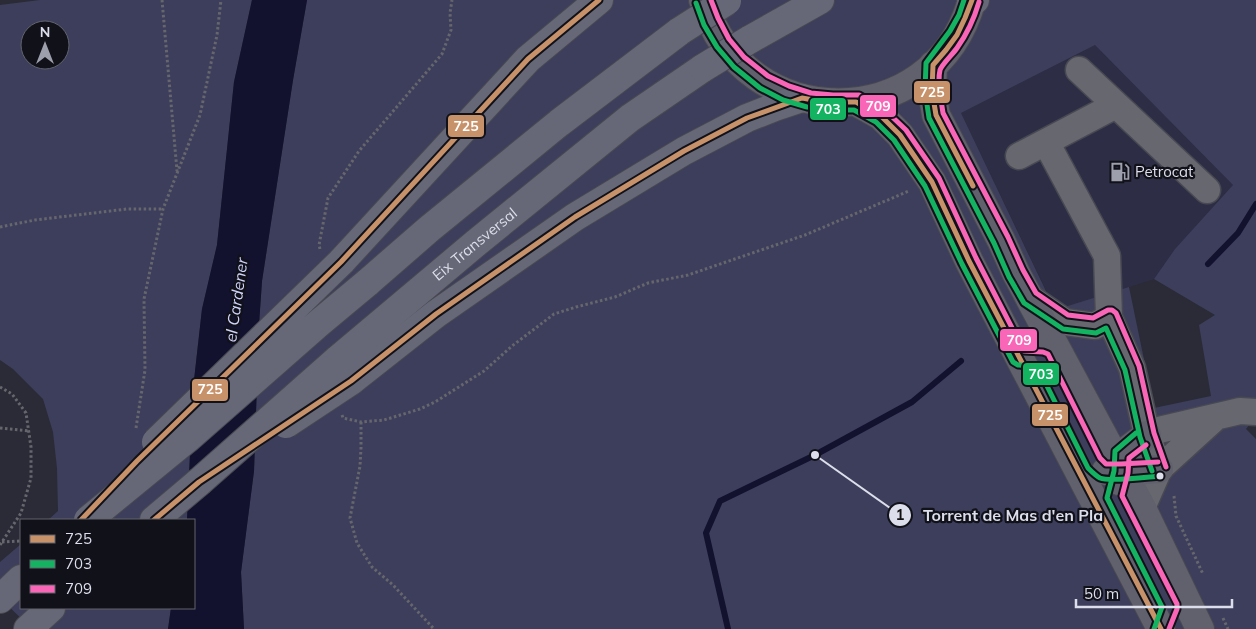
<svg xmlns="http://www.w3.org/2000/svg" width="1256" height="629" viewBox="0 0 1256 629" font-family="Mulish,sans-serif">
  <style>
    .built { fill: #2d2e45 }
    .green { fill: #3d3e5c; fill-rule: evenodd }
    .water { fill: #12112e }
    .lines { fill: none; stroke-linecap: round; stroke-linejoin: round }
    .stream { stroke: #12112e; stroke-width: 6 }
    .minor-casing { stroke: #484952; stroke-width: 29 }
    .major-casing { stroke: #484952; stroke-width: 30 }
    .highway-casing { stroke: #484952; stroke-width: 30 }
    .path { stroke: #66666d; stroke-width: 3; stroke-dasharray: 2.5 2.5; stroke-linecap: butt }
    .minor { stroke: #676770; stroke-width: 26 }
    .major { stroke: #61616d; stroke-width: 28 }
    .highway { stroke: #676877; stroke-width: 28 }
    .highway-bridge-casing { stroke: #484952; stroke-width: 30; stroke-linecap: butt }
    .highway-bridge { stroke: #676877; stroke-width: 28 }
    .bus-1-casing { stroke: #101119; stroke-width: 9 }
    .bus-2-casing { stroke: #101119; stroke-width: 9 }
    .bus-3-casing { stroke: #101119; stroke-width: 9 }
    .bus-1 { stroke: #c7916a; stroke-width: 5 }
    .bus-2 { stroke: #13b361; stroke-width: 5 }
    .bus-3 { stroke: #fa66b7; stroke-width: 5 }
    .bus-dot { fill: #dddeeb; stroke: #101119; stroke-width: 2 }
    .labels { text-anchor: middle; stroke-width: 4.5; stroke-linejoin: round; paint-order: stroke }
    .poi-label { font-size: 15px; fill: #dddeeb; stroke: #101119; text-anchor: start }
    .street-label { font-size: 15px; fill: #dddeeb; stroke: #101119 }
    .water-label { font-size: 16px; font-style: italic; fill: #d2d4fc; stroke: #101119 }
    .leader { fill: none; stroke: #dddeeb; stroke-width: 2 }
    .callout-dot { fill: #dddeeb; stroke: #101119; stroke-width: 2 }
    .mark-label { font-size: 15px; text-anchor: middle; font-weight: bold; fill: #111 }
    .callout-label { font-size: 16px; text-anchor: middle; font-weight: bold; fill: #dddeeb; stroke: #101119; stroke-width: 4.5; stroke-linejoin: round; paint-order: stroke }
    .line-badge { stroke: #101119; stroke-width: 2 }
    .badge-label { font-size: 14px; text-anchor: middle; font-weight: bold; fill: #fff }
  </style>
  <rect width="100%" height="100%" fill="#2a2b36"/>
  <path class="built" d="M1095,45l138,140 -58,64 -21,30 -98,32 -95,-198z"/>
  <path class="green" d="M40,0h212l-18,82 -17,163 -15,64 -9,80 -6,131h-139l10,-9 -1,-43 -4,-36 -10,-33 -30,-30 -13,-9v-355zM30,30h30v30h-30z
    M307,0h949v416l-10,13 10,10v190h-1012l-3,-57 13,-101 5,-147 3,-43 31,-201zM1095,45l138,140 -58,64 -21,30 61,36 -16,10 12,71 -57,12 -25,-121 -74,23 -94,-197z
    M21,544v64h150l-3,21h-136l-32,-31v-36z"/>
  <path class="water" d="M252,0h55l-14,80 -31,201 -3,43 -5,147 -13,101 3,57h-76l3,-21h23v-88h-7l6,-131 9,-80 15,-64 17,-163z"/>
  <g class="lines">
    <path class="stream" d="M1208,264l30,-31 18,-29
      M728,629l-22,-96 14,-32 95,-46 97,-53 49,-41"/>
    <defs>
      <path id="minor" d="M1079,70l128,120
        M1046,142l61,114 2,61 23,51 15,67 12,34
        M1019,156l97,-51
        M1030,298l35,24 30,4 14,-9
        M1147,435l12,-5 81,-19 16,1
        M1142,508l17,-39 57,-52"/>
      <path id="major" d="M703,0c40,136 231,137 269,0
        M933,65l-1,26 4,24 65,125 15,33 126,235 58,121
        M856,102l25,14 19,19 32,47 37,79 192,368
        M1106,471l15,1 38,-3
        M1119,481l2,-9 1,-18 25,-19"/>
      <g id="highway">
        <path d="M971,3l4,-3"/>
        <path d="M749,40l71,-40"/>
        <path d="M341,262l187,-203 71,-59"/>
        <path d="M367,283l62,-54 130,-106 121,-92"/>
        <path id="s1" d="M337,360l139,-117 154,-125 73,-50"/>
        <path d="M351,381l85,-67 139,-97 109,-66 63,-33 28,-11 27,-9"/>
        <path d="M154,520l45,-38"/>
        <path d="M0,599l21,-20"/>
        <path d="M28,629l23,-21"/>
      </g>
    </defs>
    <use href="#minor" class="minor-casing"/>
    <use href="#major" class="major-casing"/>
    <use href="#highway" class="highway-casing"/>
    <path class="path" d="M162,0l15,171
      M0,227l35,-7 92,-11h36
      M320,249l-1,-4 9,-47 31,-47 83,-97 9,-24 -1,-17 2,-13
      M0,387l12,7 14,19 5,34v31l-10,35 -21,32
      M342,415l1,3 18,4 23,-2 36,-11 15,-7 49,-31 28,-25 42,-32 22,-7 39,-10 33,-14 40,-8 117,-40 104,-44
      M361,422v26l-1,18 -10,52 7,25 15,24 21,18 41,44
      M0,428l29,3
      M136,428l9,-58 -1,-71 19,-90 37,-94 17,-80 4,-35
      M1174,496l2,20 27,58
      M2,542l19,-1
      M1223,618l5,11"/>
    <use href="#minor" class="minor"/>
    <use href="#major" class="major"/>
    <use href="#highway" class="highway"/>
    <defs>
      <path id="highway-bridge" d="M680,31l47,-30
        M703,68l46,-28
        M286,424l65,-43
        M156,442l185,-180
        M199,482l138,-122
        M88,520l99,-81 132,-116 48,-40"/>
    </defs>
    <use href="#highway-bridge" class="highway-bridge-casing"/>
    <use href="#highway-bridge" class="highway-bridge"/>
    <defs>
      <path id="bus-1" d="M972,0l-7,18 -8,17 -11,15 -13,15 -1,26 4,24 37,71
        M81,520l56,-59 204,-199 187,-203 71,-59
        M154,520l45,-38 152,-101 85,-67 139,-97 109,-66 63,-33 55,-20 23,4h31l25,14 19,19 32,47 37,79 192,368"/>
      <path id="bus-2" d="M964,0l-5,15 -9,16 -24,32 -1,28 4,27 65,125 15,34 15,26 39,26 33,4 10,-5 19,42 15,67 12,34
        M696,3l8,22 13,22 17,20 26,21 23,12 24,7 26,3h21l22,12 18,18 31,46 37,78 51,98 5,3 19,1 51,102c3,3 8,8 12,10 11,4 47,-1 60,-2
        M1136,433l-21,18 -1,20 -7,27 55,109 -8,22"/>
      <path id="bus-3" d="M711,0l7,18 11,21 15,18 24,19 21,10 22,7 22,2h26l26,15 21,20 33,48 37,80 48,93 19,1 5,2 52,104 6,6h15l37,-2
        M979,2c-5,17 -12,32 -22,46 -4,6 -15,16 -17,22 -3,13 1,29 3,43l65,124 15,33 13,23 32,22 25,3 15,-8h4l4,3 23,53 15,67 12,34
        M1146,445l-17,13 -1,15 -6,23 55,108v5l-8,20"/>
    </defs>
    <use href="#bus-1" class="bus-1-casing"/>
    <use href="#bus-2" class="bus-2-casing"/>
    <use href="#bus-3" class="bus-3-casing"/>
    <use href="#bus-1" class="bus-1"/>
    <use href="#bus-2" class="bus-2"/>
    <use href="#bus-3" class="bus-3"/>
  </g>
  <defs>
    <symbol id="fuel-bare" viewBox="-9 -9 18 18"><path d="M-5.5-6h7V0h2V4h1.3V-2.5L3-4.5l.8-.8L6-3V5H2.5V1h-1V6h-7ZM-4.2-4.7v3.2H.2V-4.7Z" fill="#9e9fac" stroke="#101119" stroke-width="2.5" paint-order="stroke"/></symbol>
  </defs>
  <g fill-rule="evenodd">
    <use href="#fuel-bare" x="1106" y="158" width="28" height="28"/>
  </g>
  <circle class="bus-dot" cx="1160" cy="476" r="4.5"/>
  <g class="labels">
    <g class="poi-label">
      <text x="1135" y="177">Petrocat</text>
    </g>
    <g class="street-label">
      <text dy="5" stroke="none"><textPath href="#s1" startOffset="180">Eix Transversal</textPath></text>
    </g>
    <g class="water-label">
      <text transform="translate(236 300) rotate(-82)" y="6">el Cardener</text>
    </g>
  </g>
  <path class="leader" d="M815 455L900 515"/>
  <g class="callout-dot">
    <circle cx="815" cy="455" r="5"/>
    <circle cx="900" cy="515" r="12"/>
  </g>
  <g class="mark-label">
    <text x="900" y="520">1</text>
  </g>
  <g class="callout-label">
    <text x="1013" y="521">Torrent de Mas d'en Pla</text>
  </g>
  <g class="line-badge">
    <rect x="913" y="80" width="38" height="24" rx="5" fill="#c7916a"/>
    <rect x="859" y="94" width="38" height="24" rx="5" fill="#fa66b7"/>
    <rect x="809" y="97" width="38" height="24" rx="5" fill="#13b361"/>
    <rect x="447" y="114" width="38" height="24" rx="5" fill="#c7916a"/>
    <rect x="999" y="328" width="39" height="24" rx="5" fill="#fa66b7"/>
    <rect x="1022" y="362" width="38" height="24" rx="5" fill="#13b361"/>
    <rect x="191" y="378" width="38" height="24" rx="5" fill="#c7916a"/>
    <rect x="1031" y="403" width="38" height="24" rx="5" fill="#c7916a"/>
  </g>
  <g class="badge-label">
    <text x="932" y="97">725</text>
    <text x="878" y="111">709</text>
    <text x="828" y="114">703</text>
    <text x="466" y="131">725</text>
    <text x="1019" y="345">709</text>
    <text x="1041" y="379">703</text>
    <text x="210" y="394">725</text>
    <text x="1050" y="420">725</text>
  </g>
  <rect x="20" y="519" width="175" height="90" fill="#101119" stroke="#62636d"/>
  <rect x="30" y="535" width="25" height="8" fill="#c7916a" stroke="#62636d"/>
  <text x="65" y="544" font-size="15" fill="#dddeeb">725</text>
  <rect x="30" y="560" width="25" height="8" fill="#13b361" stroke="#62636d"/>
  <text x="65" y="569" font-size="15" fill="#dddeeb">703</text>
  <rect x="30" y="585" width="25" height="8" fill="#fa66b7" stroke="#62636d"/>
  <text x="65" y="594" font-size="15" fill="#dddeeb">709</text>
  <g transform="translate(45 45)"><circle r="24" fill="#101119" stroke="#62636d"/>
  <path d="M0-4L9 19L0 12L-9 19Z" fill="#9e9fac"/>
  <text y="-8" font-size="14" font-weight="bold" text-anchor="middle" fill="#dddeeb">N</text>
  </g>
  <path d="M1076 599v8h156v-8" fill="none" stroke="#dddeeb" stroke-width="2.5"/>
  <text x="1084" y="599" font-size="15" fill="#dddeeb" stroke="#101119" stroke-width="4" paint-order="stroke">50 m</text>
</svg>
